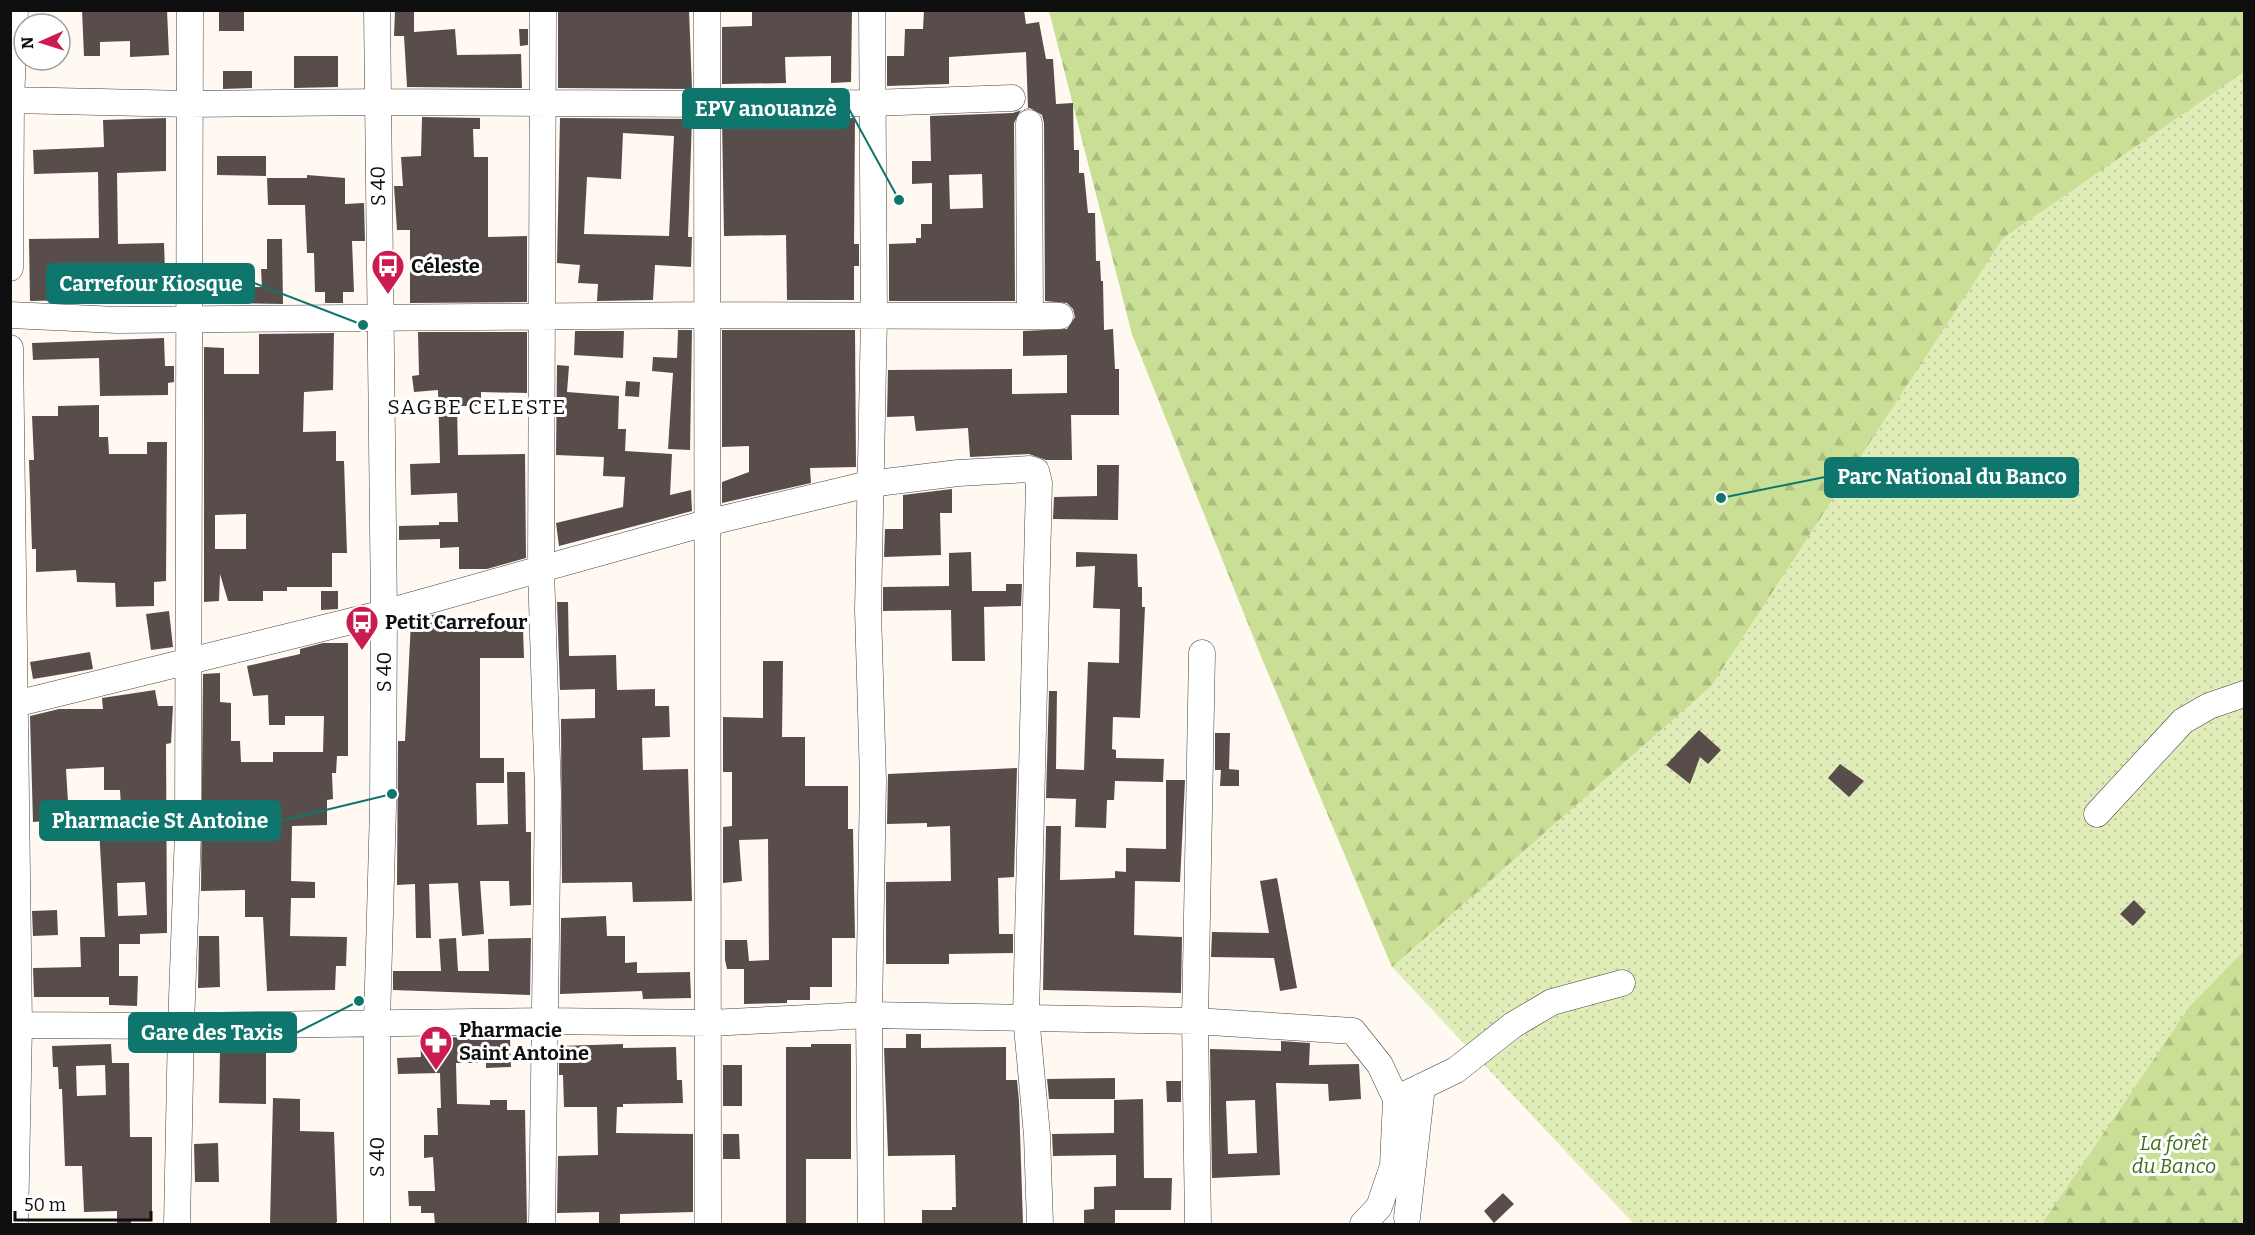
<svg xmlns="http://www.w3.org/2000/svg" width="2255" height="1235" viewBox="0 0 2255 1235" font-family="Bitter,serif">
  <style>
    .green { fill: url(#green-dots) }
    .forest { fill: url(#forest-firs) }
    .building { fill: #594d4b; fill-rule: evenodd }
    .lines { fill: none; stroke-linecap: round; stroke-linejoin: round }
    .minor-casing { stroke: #424242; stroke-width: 27 }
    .minor { stroke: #fff; stroke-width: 26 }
    .labels { text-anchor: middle; stroke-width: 6; stroke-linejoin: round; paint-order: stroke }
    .street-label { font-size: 20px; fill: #0f0f0f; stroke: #fff }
    .poi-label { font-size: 20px; font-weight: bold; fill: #0f0f0f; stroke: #fff; text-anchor: start }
    .park-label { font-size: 20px; font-style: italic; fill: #3f6d19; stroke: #fff }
    .neighbourhood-label { font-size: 21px; letter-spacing: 1.5px; fill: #0f0f0f; stroke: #fff }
    .leader { fill: none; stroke: #0f766e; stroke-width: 2 }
    .callout-dot { fill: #0f766e; stroke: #fff; stroke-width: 2 }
    .callout { fill: #0f766e; stroke: #0f766e; stroke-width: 2 }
    .callout-label { font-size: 21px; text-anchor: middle; font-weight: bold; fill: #fff }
  </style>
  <defs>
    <pattern id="green-dots" width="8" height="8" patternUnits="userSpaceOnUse" patternTransform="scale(1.5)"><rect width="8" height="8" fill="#e1edb8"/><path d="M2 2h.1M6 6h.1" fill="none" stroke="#c0ca9d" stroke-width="1.8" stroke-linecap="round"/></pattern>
    <pattern id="forest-firs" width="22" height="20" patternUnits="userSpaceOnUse" patternTransform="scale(1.5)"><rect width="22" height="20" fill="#c9df95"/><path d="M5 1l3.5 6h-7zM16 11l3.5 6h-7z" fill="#abbe7f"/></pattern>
  </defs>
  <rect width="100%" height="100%" fill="#fff9f2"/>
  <path class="green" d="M1049,11h1195v1213h-610l-242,-257 -129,-306 -131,-327z"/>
  <path class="forest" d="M1049,11h1195v61l-241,166 -292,448 -319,281 -129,-306 -131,-327z
    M2244,951v273h-202l148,-218z"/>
  <path class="building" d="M82,10h85l2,45 -39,2v-16l-30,1v14h-16z
    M219,10h25v21h-25z
    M395,10h19v22l41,-3 2,26 64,-1 1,34 -115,-1 -3,-51h-10z
    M558,10h131l3,79 -134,-1z
    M752,10h100l-1,72 -20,1v-27l-46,1 1,26 -64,1v-57l30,-1z
    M924,10h100l2,14 13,-2 7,37h7l3,45 17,-1 1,47h5v23h5l4,40h7l1,48h4l1,20h2l1,49 9,-1 2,40h4v46h-48l1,45h-26l-17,-6 -59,3 -2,-29 -52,3 -2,-15 -27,1 1,-47 124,-1v25l55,-1v-38l-44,1v-25l44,-2 8,-12 -2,-8 -6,-6 -22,-2 -1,-178 -2,-8 -12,-7 -9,2 -7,13 1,178h-126v-57l27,-1v-5h5v-14h11v-41l-20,1v-23h19l-1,-45 83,-3 15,-5 -2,-56 -77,5v27l-62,2v-30h17l1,-27h18zM982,174l1,34 -33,1 -1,-34z
    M519,29h9v16l-8,1z
    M294,56h44v31l-44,1z
    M223,71h29v17l-29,1z
    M422,117l58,1v11h-7l1,28h14v80l39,-1v66l-117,1v-73h-13l-3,-44h9l-2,-29 20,-1z
    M166,118v53l-49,2 1,71 46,-1 2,55 -136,3 -1,-62 70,-1 -1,-66 -64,2 -1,-24 71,-3 -1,-27z
    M560,118l132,1 -4,118h4l-1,30 -36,-2 -2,35 -56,1 1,-17 -20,-1 2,-18 -23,-2zM623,133l51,3 -5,100 -85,-2 3,-57 34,2z
    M855,118l-1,126h5v22h-5v34h-67l-1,-65 -62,1 -2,-117z
    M217,156h49v20l-49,-1z
    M307,175l38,3v26l19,-1 1,38h-13l2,51h-11v11h-18v-11h-10l-1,-39h-7l-2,-48h-37l-1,-27h40z
    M267,239h15l1,65 -65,-1v-16h44l-1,-18h6z
    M678,330h14l-2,120 -22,-1 5,-76 -21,-2 1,-14 24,1z
    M722,330h133l1,137 -46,1 1,15 -89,20v-21l27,-10v-26l-27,1z
    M575,331h49l-1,27 -49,-3z
    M418,332h109v61l-46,-1v14h-24l1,49 67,-1 1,104 -39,11h-28v-22l-19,1v-9l-41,1v-14l40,-1v-3h19l-1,-29 -46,2 -1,-31 30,-1 -2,-73 -24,2 -2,-16 7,-1z
    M334,333l-1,57 -29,2 -1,40 33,-1v30h8l3,92h-15v34h-45v4h-24v10h-35l-8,-27 -1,27 -15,1v-255l20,1v26h35v-40zM246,514v35h-31v-34z
    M164,338l1,28h9v16l-6,1v12l-68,1 -1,-38 -66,2 -1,-17z
    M557,365l12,1 -2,26 52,4 -1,33h8l-1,22 47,3 -2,41 21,-5 1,21 -133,35 -3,-23 67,-16 2,-30 -22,-1 1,-19 -48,-2z
    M626,381l14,1 -1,15 -14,-1z
    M99,405v32h9l1,17h38v-12h20l-1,139 -12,1v24l-38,1 -1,-24 -38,-1 -1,-12 -40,2v-23h-4l-3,-89h5l-2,-44h26v-10z
    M1097,465h22l-1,55 -65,-1 1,-22 43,-1z
    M952,489v24h-12l1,42 -57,2 1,-28h18v-34z
    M971,552l1,39h34v-7h16l-1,22 -37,1 1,54h-33l-1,-51 -68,1v-24l66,-1v-33z
    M1076,552l61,2 1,33h4v20h3l-5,111 -27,-1 -1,32 4,1v8l48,1 -1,23 -48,-1 -1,19h-7l-1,28 -31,-1 1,-28 -30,-1 3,-107h8l-1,78 28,1 4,-108 31,1 1,-54 -27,-1 2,-42 -19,1z
    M321,591h17v18l-17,1z
    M557,602h11l1,54 47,-1 1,35 38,-1v17h14l1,31 -28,1 1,32 45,-1 4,132 -59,1 -1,-20 -70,1 -1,-164 34,-1v-29l-35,1z
    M169,611l4,36 -22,3 -5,-36z
    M436,614h7l-1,17 81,-2 1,29h-44v100h24v25h-28l1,42 31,-1 -1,-52h18l1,60h5v73l-21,1 -1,-25h-29l4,53 -22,2 -4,-53 -29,1 2,54h-15l-1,-54 -18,1 1,-144h7l6,-120z
    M323,643h25v113h-11l-1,17h-4l1,26 -6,1v25l-35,1 -1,55 24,1v16h-24l-1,38 57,1 -1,29h-10l-1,24 -68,1 -4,-74h-18v-27l-44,1 2,-217 17,-1v29l11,1v38h9l1,21h32v-10h50l1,-36h-39v9h-16l-1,-30 -15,1 -6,-30 53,-12v-5z
    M90,652l3,17 -60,10 -3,-17z
    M763,661h20l-1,76h23v49h43v43h5l2,109h-23v49h-22v13h-23v3l-43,1v-35h-17l-2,-9v-20h22l2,21 20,-1 -1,-121 -29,1 3,41 -19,2v-56l9,-1v-54h-9v-55l40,1z
    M155,690l3,16h15l-2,37 -5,1 1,189 -27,1v10h-21v32h19l-1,30 -28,-1v-8h-75l-1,-29 48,-1 -1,-30h25l-6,-110 23,-1 -2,-36h-16v-23l-38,2 3,50 -36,3 -3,-106 29,-7h44l-1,-11zM145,882l2,33 -29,1 -1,-33z
    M1699,730l22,20 -13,14 -8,-7 -10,27 -24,-19z
    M1215,733h15l-1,36 10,1v16h-19l1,-16h-6z
    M1840,764l24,17 -15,16 -21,-19z
    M1017,768l-3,109 -16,1 1,56h14v19l-64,1v10h-63v-82l65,-1 -1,-55 -23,1v-4l-40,1 1,-50z
    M1166,780h19l-5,102 -45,-1 -1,54 48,2 -1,56 -138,-3 3,-164h15l-1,54 55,-2v-7l11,1v-24l40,1z
    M1277,878l20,110 -17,3 -6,-33 -63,-1 1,-25 57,1 -9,-52z
    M2134,900l12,12 -13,14 -13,-12z
    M57,910l1,25 -25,1 -1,-25z
    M606,916l1,20h18v27l12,-1v11l53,-1 1,26 -48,1 -1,-8 -82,3 1,-76z
    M199,936h20l1,51 -22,1z
    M456,938l2,33h31l-1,-32 43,-1 -1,57 -137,-5v-19h48l-2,-32z
    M906,1034h15v14l85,-1v33h11l2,21 4,123h-101v-14h30v-3h4l-1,-52 -67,1 -4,-108h22z
    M474,1037v2h36l1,28 -25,1v-5h-30l1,41 33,1v-5h17v10h18l2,114h-92l-1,-11h-13v-7h-12l-1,-15h27l-2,-34 -9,1v-23h14l-1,-27h4l-1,-35 -42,1 -1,-16 24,-1 -1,-19z
    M1281,1041l29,2 -1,22 50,-1 2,35 -32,2 -1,-17 -52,-1 4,92 -68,3 -2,-129 71,2zM1255,1100l2,53 -29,1 -2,-53z
    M111,1044l1,19h17l1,74h22v84h-21v3h-14v-13l-33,1 -2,-46h-17l-3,-77h-3l-1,-22h-5l-1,-21zM105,1065l1,30 -29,1 -1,-30z
    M623,1044v4l53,-1 1,33h5l1,23 -60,1v3h-6l-1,26 77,1v78l-73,2v10h-21v-12l-42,1 1,-57 40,-1 -1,-48h-33l-1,-32h-4v-29z
    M811,1044h40v115h-45v65h-20v-177h25z
    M220,1048l46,1v55l-47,-1z
    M723,1065h19v41h-19z
    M1115,1078v21h-66l-2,-20z
    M1166,1081h15v21h-14z
    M273,1098l27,1v32l34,1 3,90 -3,2h-64z
    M1143,1099l1,79h28l-1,32h-56v14h-31v-14l10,-1v-22l22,-1v-31l-63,1 -1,-22 62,-1v-33z
    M723,1134h16l1,25h-17z
    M218,1143l1,39h-24l-1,-38z
    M1503,1193l11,11 -20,19 -10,-12z"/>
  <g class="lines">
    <defs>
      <path id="minor" d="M707,10l1,1214
        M10,100l180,4 187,-2 329,2 165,-1 141,-5
        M1029,123l1,193
        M10,268l1,-168 4,-90
        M10,315l107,5 590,-5 353,1
        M10,348l9,677 -4,199
        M15,704l369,-91 322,-90 163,-39 89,-11 72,-4 6,2 3,12 -13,533 11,119 3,89
        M2097,814l86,-93 26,-15 35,-12
        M10,1025l171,1 365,-5 164,2 159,-8 326,6 158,10 27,34 16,34 -3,67 -14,41 -16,17
        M1396,1099l60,-29 57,-45 39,-23 70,-19
        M1407,1218l15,-132
        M177,1224l4,-198 7,-193 2,-823
        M377,1224v-203l6,-214 1,-194 -7,-603
        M542,1224l6,-430 -7,-225 2,-559
        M871,1224l-2,-209 4,-235 -5,-170 6,-293 -2,-307
        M1198,1224l-3,-203 7,-368"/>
    </defs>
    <use href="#minor" class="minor-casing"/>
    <use href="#minor" class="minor"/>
  </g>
  <defs>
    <symbol id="bus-pin" viewBox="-11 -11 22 30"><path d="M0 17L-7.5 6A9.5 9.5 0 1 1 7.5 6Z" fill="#cc1b4f" stroke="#fff"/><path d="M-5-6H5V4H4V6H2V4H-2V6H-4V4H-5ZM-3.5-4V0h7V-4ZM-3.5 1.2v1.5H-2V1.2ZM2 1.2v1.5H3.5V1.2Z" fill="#fff"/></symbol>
    <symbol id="pharmacy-pin" viewBox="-11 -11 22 30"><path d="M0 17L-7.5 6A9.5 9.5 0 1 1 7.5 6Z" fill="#cc1b4f" stroke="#fff"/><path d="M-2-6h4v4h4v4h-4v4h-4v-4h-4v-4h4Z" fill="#fff"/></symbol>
  </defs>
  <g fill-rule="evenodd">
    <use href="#bus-pin" x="369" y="247" width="38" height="52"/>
    <use href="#bus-pin" x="343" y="603" width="38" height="52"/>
    <use href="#pharmacy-pin" x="417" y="1023" width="38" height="52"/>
  </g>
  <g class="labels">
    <g class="street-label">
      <text transform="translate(378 186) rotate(-91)" y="7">S 40</text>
      <text transform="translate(384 672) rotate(-90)" y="7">S 40</text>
      <text transform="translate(377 1157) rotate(-90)" y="7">S 40</text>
    </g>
    <g class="poi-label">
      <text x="411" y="273">Céleste</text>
      <text x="385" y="629">Petit Carrefour</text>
      <text x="459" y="1037">Pharmacie<tspan x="459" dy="23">Saint Antoine</tspan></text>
    </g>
    <g class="park-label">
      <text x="2174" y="1150">La forêt<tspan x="2174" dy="23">du Banco</tspan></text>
    </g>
    <g class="neighbourhood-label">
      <text x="477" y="414">SAGBE CELESTE</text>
    </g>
  </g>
  <path class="leader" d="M899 200L849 109M363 325L254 283M1721 498L1825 477M392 794L280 821M359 1001L296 1033"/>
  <g class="callout-dot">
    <circle cx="899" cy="200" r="6"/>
    <circle cx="363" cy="325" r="6"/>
    <circle cx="1721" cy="498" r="6"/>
    <circle cx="392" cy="794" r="6"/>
    <circle cx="359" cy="1001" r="6"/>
  </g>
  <g class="callout">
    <rect x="683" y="89" width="166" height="39" rx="6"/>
    <rect x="47" y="264" width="207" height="39" rx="6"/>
    <rect x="1825" y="458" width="253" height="39" rx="6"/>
    <rect x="40" y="801" width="240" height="39" rx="6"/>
    <rect x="129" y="1013" width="167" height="39" rx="6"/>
  </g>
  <g class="callout-label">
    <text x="766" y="116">EPV anouanzè</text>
    <text x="151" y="291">Carrefour Kiosque</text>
    <text x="1952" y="484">Parc National du Banco</text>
    <text x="160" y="828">Pharmacie St Antoine</text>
    <text x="212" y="1040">Gare des Taxis</text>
  </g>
  <rect width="2255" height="1235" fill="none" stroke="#0f0f0f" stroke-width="24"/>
  <g transform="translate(42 42) rotate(267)"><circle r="28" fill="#ffffff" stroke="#9f9f9f" stroke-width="1.5"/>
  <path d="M0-4.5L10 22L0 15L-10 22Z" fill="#cc1b4f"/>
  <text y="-9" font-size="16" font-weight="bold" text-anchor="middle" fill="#0f0f0f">N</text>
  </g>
  <path d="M15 1211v9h136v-9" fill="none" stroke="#0f0f0f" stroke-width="3"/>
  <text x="24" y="1211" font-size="18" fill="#0f0f0f" stroke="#ffffff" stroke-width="4.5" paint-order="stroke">50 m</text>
</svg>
